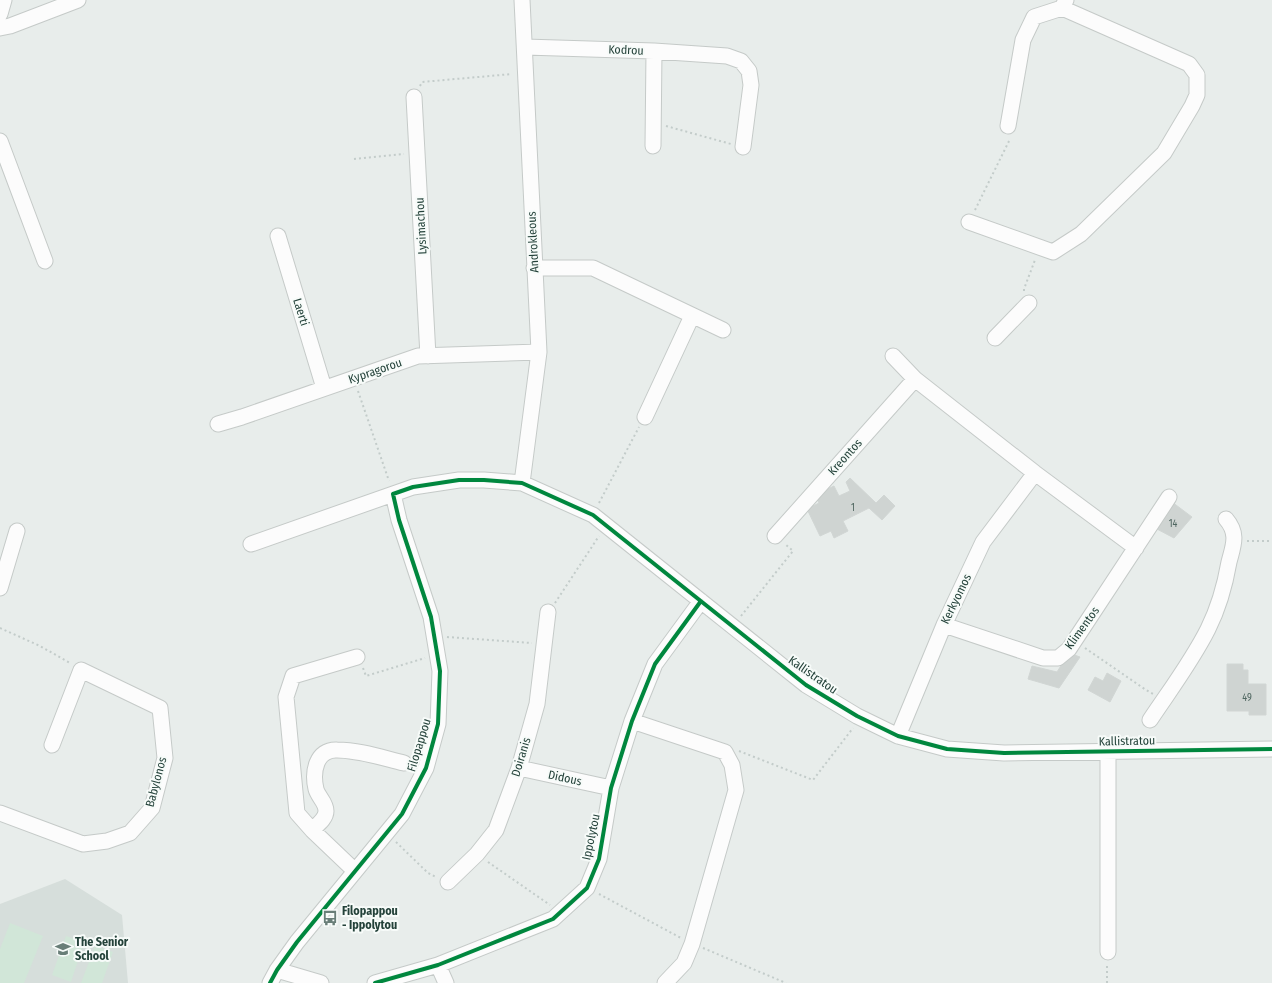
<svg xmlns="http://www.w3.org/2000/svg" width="1272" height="983" viewBox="0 0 1272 983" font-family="'Fira Sans Condensed',sans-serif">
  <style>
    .built { fill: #d6dedb }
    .green { fill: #d1e6d8 }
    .building { fill: #cfd4d2; stroke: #d1d6d4 }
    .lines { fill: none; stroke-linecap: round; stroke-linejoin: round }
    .minor-casing { stroke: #c5cac8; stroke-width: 17 }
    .path { stroke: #c3ccca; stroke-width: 2; stroke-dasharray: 2 3; stroke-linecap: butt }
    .minor { stroke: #fcfcfc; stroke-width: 15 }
    .cycleway-casing { stroke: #f7fbf9; stroke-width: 6 }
    .cycleway { stroke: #00873e; stroke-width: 4 }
    .labels { text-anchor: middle; stroke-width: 4; stroke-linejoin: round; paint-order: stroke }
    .number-label { font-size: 10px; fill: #506761 }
    .street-label { font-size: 12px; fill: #24423a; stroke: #f7fbf9 }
    .poi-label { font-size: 12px; font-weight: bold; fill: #24423a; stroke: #f7fbf9; text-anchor: start }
  </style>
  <rect width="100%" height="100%" fill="#e8edeb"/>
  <path class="built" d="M65,879l57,36 6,68h-128v-79z"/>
  <path class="green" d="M10,923l33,13 -19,47h-24v-34z
    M66,936l18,6 -13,40 -19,-7z
    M95,946l18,6 -11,31h-21z"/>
  <path class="building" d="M850,478l26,25 8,-8 11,11 -13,14 -13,-12 -26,13 5,10 -14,7 -3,-7 -11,5 -13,-27 12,-6 -4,-8 19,-9 5,10 11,-5 -4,-9z
    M1172,502l20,15 -18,21 -19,-10z
    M1069,653l11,4 -21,31 -31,-9 4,-13 25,6z
    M1227,664h16v6h5v14h18v31h-17v-4h-22z
    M1107,673l14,8 -11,21 -22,-12 7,-13 8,4z"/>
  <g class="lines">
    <defs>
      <path id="minor" d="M0,14l4,-14
        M0,28l10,-2 68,-26
        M525,47l129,4 73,5 14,5 8,10 2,14 -8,62
        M414,97l14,259
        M1008,126l15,-86 11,-23 28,-9 4,-8
        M0,141l45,120
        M653,146l1,-95
        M969,222l84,30 28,-18 83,-81 28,-47 5,-11v-20l-8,-11 -127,-56
        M278,236l46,152
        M534,268h59l130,62
        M995,338l34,-35
        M893,356l22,23 120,94 101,75
        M645,417l47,-101
        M218,424l24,-7 176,-61 121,-4
        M522,483l17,-131 -17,-352
        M775,536l140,-157
        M251,544l162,-57 46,-7h25l38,3 71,32 213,170 51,31 41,20 49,13 57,4 268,-4
        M0,588l17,-57
        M944,625l99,33h15l11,-9 100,-152
        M1150,720c20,-30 42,-59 58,-91 10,-20 17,-44 21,-67 4,-16 10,-28 -3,-43
        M632,721l93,31 7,13 4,25 -44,154 -8,19 -19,20
        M898,736l46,-111 39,-83 52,-69
        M1108,752v200
        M519,768l92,20
        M0,813l83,31 24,-3 23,-8 22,-25 13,-50 -5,-50 -79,-38 -29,75
        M312,830c5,-5 14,-11 14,-19 0,-9 -8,-14 -10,-22 -4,-17 0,-40 21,-39 22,0 46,8 67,13
        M355,871l-43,-41 -15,-17 -11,-116 7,-21 64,-19
        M448,882l29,-28 19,-24 23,-62 18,-64 11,-92
        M438,965l8,18
        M277,970l44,13
        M270,983l7,-13 20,-28 105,-128 24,-46 12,-44 2,-53 -9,-54 -32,-97 -6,-26
        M375,983l63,-18 115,-46 34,-31 12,-29 12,-71 21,-67 23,-57 46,-63"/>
    </defs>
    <use href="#minor" class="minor-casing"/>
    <path class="path" d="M420,86l2,-4 90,-8
      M666,126l65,18
      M354,159l50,-5
      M975,210l35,-71
      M1024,291v-2l11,-29
      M358,391l31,90
      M599,503l40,-76
      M1247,541h25
      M555,603l44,-67
      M741,616l52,-65 -8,-7
      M0,628l40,18 30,17
      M447,637l85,6
      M1085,648l61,42 7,4
      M363,668l3,8 59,-18
      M739,751l74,29 40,-52
      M396,842l32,31 8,4
      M488,862l62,43
      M599,894l82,44
      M703,948l83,35
      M1107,983v-19"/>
    <use href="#minor" class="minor"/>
    <defs>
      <path id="cycleway" d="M270,983l7,-13 20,-28 105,-128 24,-46 12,-44 2,-53 -9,-54 -32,-97 -6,-26 20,-7 46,-7h25l38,3 71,32 213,170 51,31 41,20 49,13 57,4 268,-4
        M375,983l63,-18 115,-46 34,-31 12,-29 12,-71 21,-67 23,-57 46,-63"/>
    </defs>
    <use href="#cycleway" class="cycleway-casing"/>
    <use href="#cycleway" class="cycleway"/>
  </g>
  <defs>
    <symbol id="bus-bare" viewBox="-9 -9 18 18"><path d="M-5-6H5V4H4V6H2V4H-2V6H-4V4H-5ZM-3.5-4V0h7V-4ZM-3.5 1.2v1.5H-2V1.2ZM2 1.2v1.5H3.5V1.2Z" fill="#697e78" stroke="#f7fbf9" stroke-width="2.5" paint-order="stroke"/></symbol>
    <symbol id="school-bare" viewBox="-9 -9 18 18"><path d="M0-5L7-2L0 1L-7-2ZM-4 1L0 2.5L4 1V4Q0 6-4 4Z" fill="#697e78" stroke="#f7fbf9" stroke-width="2.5" paint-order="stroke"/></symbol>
  </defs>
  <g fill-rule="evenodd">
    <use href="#bus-bare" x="319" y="907" width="22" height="22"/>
    <use href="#school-bare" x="52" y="938" width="22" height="22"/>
  </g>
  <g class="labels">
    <g class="number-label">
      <text x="853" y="511">1</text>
      <text x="1173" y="527">14</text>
      <text x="1247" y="701">49</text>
    </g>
    <g class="street-label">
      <text transform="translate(626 50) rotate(2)" y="4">Kodrou</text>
      <text transform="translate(421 226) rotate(-93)" y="4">Lysimachou</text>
      <text transform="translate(533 242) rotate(-93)" y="4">Androkleous</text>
      <text transform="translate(301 312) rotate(73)" y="4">Laerti</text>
      <text transform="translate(375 371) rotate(-19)" y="4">Kypragorou</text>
      <text transform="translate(845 457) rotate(-48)" y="4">Kreontos</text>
      <text transform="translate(956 599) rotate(-64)" y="4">Kerkyomos</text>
      <text transform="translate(1082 628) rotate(-54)" y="4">Klimentos</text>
      <text transform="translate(813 675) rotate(35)" y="4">Kallistratou</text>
      <text transform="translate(1127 741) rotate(-1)" y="4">Kallistratou</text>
      <text transform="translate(419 745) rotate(-73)" y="4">Filopappou</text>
      <text transform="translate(521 757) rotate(-73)" y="4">Doiranis</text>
      <text transform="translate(565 778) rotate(12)" y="4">Didous</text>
      <text transform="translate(156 782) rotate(-75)" y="4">Babylonos</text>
      <text transform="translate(591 837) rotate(-78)" y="4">Ippolytou</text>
    </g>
    <g class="poi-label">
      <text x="342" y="915">Filopappou<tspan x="342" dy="14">- Ippolytou</tspan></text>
      <text x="75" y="946">The Senior<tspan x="75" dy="14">School</tspan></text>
    </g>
  </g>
</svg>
